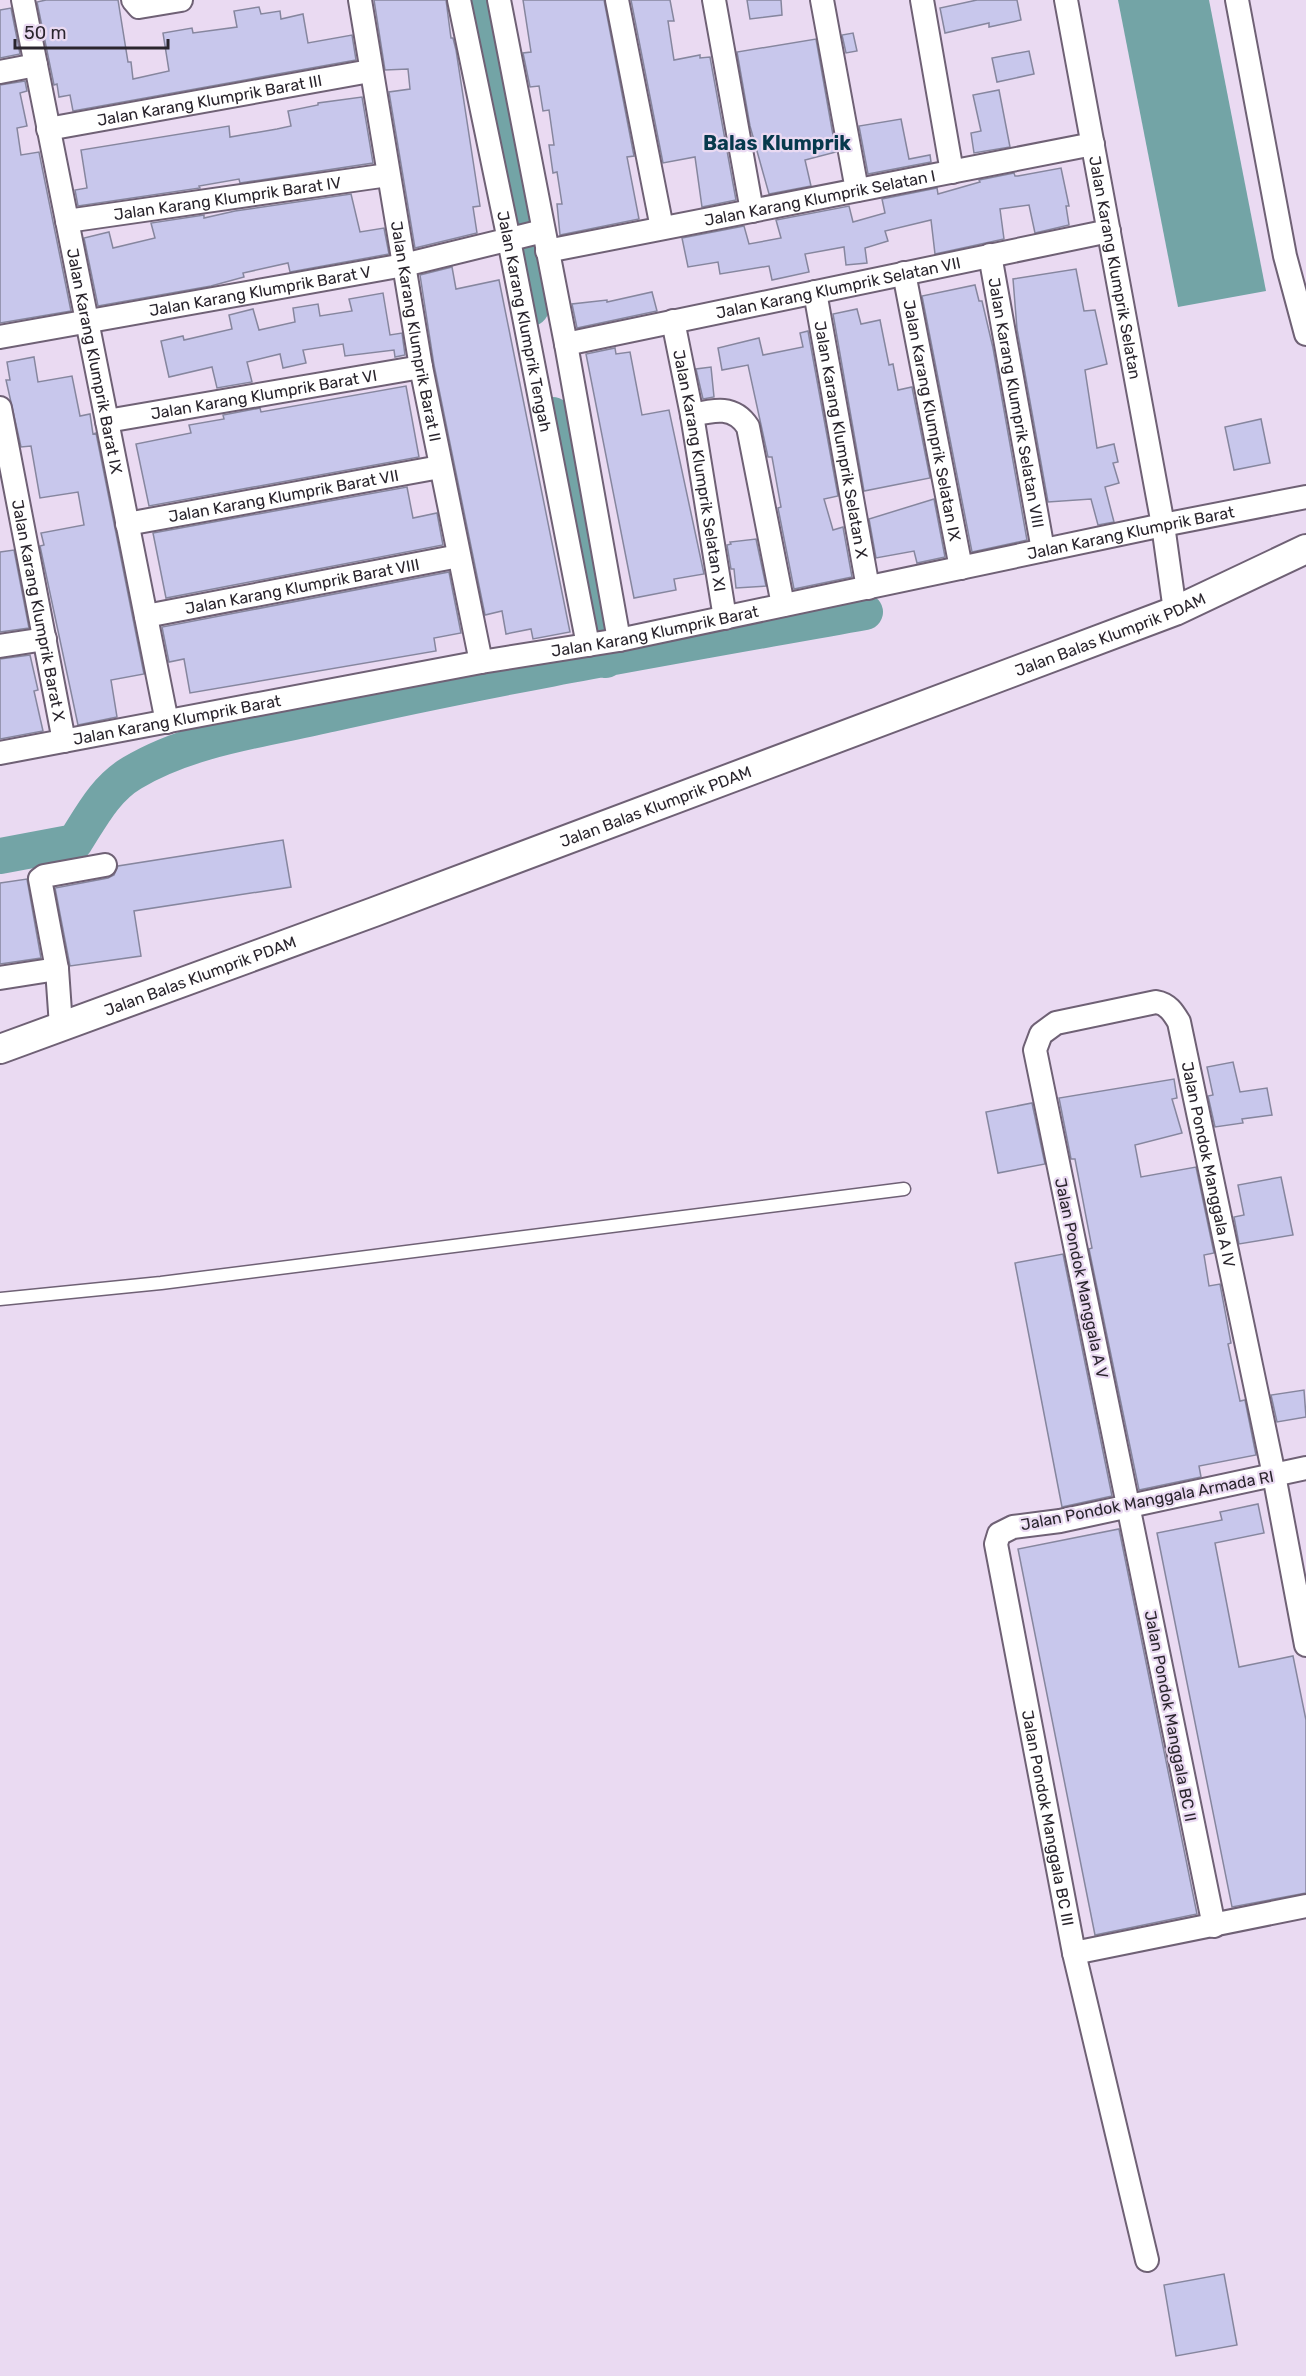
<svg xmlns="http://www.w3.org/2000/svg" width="1306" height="2376" viewBox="0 0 1306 2376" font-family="Rubik,sans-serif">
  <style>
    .water { fill: #73a4a6 }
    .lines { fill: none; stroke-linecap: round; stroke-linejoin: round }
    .river { stroke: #73a4a6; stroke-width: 36 }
    .building { fill: #c8c7ec; stroke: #86869e; stroke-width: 1.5 }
    .service-casing { stroke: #6f6175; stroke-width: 15 }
    .minor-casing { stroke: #6f6175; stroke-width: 26 }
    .tertiary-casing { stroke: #6f6175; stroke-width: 32 }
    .service { stroke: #fff; stroke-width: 12 }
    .minor { stroke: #fff; stroke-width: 22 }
    .tertiary { stroke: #fff; stroke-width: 28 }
    .labels { text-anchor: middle; stroke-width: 4.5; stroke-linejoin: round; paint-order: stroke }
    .street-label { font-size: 16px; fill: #2a252d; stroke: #eadaf2 }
    .quarter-label { font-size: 20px; font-weight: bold; fill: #06394c; stroke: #eadaf2 }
  </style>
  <rect width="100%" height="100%" fill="#eadaf2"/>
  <path class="water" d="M1118,0h91l57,291 -88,16z"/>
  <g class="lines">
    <path class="river" d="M471,0l52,245 8,63
      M553,415l48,208 5,37
      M0,856l75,-14c16,-25 30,-53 57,-69 58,-35 134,-44 199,-59 177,-40 356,-70 534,-102"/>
  </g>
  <path class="building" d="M46,0h72l10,62h3l2,17 36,-8 -6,-38 29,-5 1,5 44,-6 -3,-16 25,-4 2,7 19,-3 1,8 22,-5 5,29 44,-8 4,25 -283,51 -3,-16 -11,2 -2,-13 -3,1 -17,-83z
    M374,0h72l5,38h2l3,12 24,156 -7,1 4,26 -62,15 -26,-156 21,-3 -2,-20 -23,1z
    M523,0h81l30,156 -7,1 12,62 -79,16 -3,-31h5l-5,-32 -4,1 -4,-28h5l-5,-35 -6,1 -4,-25 -9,1 -7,-34 8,-1z
    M631,0h39l4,21h-6l6,39 26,-5v3l10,-1 26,143 -34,7 -7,-50 -32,6z
    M747,0h34l1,15 -32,4z
    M977,0h40l4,20 -32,7v-4l-44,10 -5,-25z
    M11,8l9,46 -20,4v-48z
    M853,33l4,18 -11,2 -4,-18z
    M816,39l20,113 -31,8 6,26 -42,8 -19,-68 -13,-74z
    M1029,51l5,23 -37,8 -5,-24z
    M25,81l2,10 -7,2 7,33 -10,2 4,27 18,-3 32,159 -71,12v-238z
    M999,90l11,57 -36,6 -3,-20 10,-2 -8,-36z
    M362,97l11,66 -133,20 -1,-4 -40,7 1,2 -122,18 -3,-16 12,-2 -6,-38 148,-24 1,11 47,-8 14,-3 -3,-15 30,-6v-2z
    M901,119l8,40 21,-4 1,7 -63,12 -9,-48z
    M1061,168l8,38h-3l3,19 -34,8 -6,-28 -29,4 4,30 -69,15 -4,-34 -46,11 3,10 -23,7 2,15 -21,2 -2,-18 -39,7 4,18 -37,8 -3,-14 -49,8 -2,-12 -30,5 -6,-29 62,-12 5,18 32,-6 -5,-18 73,-14 4,16 32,-9 -3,-14 55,-11 1,6 42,-12 -1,-2 35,-7 1,3h3z
    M351,194l9,38 24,-4 5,26 -99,18 -2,-9 -45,10 1,4 -33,9 -113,20 -14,-68 25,-6 4,16 42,-10 -4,-15 53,-8v3l31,-7z
    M452,267l4,22 43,-9 71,352 -37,7 -2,-10 -25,5 -4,-23 -17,4 -51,-250 -14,-90z
    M1076,269l8,42 11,-1 12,54 -22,6 12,78 17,-4 4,18 -5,1 6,20 -14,4 9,35 -16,3 -7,-26 -43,3 -31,-173 -4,-50z
    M975,285l4,16h3l11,47 34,192 -55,12 -50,-256z
    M652,292l5,19 -80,17 -5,-24 35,-4v2z
    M383,293l7,42 12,-2 3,22 -10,2 -1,-7 -49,6 -2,-12 -40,6 3,13 -23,5 -3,-14 -33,8 5,20 -35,6 -5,-21 -43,10 -8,-36 22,-5 1,4 48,-11 -3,-14 24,-6 6,21 36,-8 -2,-14 25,-4 2,12 32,-5 -3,-12z
    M857,309l4,15 19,-4 9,45 4,-1 5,26 14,-3 18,91 -66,13 -31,-177z
    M808,331l30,165 -14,3 9,31 10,-3 9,50 -58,12 -16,-81 3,-1 -9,-50h-4l-20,-92 -26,5 -4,-22 41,-10 4,17 40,-8 -3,-14z
    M615,348l1,6 14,-2 12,63 27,-5 35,164 -30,5 2,11 -42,8 -48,-244z
    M34,357l4,25 34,-6 8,40 10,-2 3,20 3,-1 48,241 -33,6 6,37 -39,8 -38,-179 4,-1 -3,-12 43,-8 -6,-33 -38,6 -9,-52 -10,1 -15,-67h4l-3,-18z
    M711,367l3,30 -11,2 -7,-30z
    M406,386l13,71 -270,49 -13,-62 55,-11 -2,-8 35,-6 -1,-4 37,-7 1,4z
    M1261,419l9,44 -36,7 -9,-43z
    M407,487l6,31 24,-5 6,32 -277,53 -13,-65z
    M934,499l11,58 -28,6 -3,-12 -38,7 -7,-39z
    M756,539l10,47 -30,2 -2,-19h-3l-4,-24 4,-1 -1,-2z
    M14,550l15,78 -29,4v-80z
    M449,572l12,61 -27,5 2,13 -246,42 -6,-34 -15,3 -7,-35z
    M30,655l8,35 -4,1 9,40 -43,8v-80z
    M283,840l8,47 -157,24 7,45 -71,10 -15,-78 53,-10 6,-3 4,-9z
    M27,879l14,79 -41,6v-81z
    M1233,1062l7,30 27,-4 5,27 -30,4 1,4 -28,4 -7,-31 5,-1 -6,-28z
    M1174,1079l3,19 -5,1 10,34 -47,12 6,32 55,-10 18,86 -10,2 5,31 11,-2 11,59 -3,1 12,57 5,-1 11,55 -57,11 2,11 -62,13 -50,-241 3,-1 -17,-89h-4l-12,-61z
    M1032,1103l13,61 -47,9 -12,-61z
    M1281,1177l12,58 -54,9 -5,-27 10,-2 -6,-30z
    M1063,1254l49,242 -50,11 -47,-244z
    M1304,1390l2,27 -29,5 -6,-27z
    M1258,1504l6,29 -49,10 24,124 54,-11 13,64v173l-74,14 -75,-374 65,-13 -2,-8z
    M1119,1529l78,385 -102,21 -77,-386z
    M1224,2274l13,71 -61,11 -12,-71z"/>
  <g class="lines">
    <defs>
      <path id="service" d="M0,1299l161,-16 743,-94"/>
      <g id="minor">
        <path id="s1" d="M23,0l144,722"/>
        <path d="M133,0l6,7 42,-7"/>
        <path id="s2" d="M360,0l61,367 60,295"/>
        <path id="s3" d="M459,0l50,240 79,405"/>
        <path d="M499,0l67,344 53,296"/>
        <path d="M617,0l45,228"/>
        <path d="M714,0l38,211"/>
        <path d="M822,0l35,190"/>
        <path d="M922,0l30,172"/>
        <path id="s4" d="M1066,0l97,525 12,86"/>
        <path d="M1237,0l48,256 21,78"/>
        <path d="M0,72l36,-7"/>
        <path id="s5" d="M48,129l322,-58"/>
        <path id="s6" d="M67,221l321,-46"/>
        <path id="s7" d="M547,251l546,-107"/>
        <path id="s8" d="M990,255l53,295"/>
        <path id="s9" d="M904,273l57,295"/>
        <path id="s10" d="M815,292l53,296"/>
        <path id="s11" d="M673,321l19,94 33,203"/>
        <path id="s12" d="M0,337l404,-72 139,-34"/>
        <path id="s13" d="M566,344l543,-113"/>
        <path id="s14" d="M0,408l64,333"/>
        <path d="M692,415c22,-5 42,-10 56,12l35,178"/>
        <path id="s15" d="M107,421l314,-54"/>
        <path id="s16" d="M127,524l313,-57"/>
        <path id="s17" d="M146,616l313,-60"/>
        <path d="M0,646l45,-7"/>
        <path id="s18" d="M0,753l481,-91 138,-22 544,-115 143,-28"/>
        <path d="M0,978l57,-9"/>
        <path d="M61,1026l-4,-57 -17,-90 4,-3 61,-11"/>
        <path id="s19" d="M1306,1468l-246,53 -47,6 -14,7 -3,10 78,409 232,-47"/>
        <path id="s20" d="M1214,1926l-179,-876 6,-16 15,-11 100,-21c12,2 17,10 23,20l95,453 32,170"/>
        <path d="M1074,1953l73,307"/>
      </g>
      <g id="tertiary">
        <path id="s21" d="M0,1049l374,-137 801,-301 131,-62"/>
      </g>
    </defs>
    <use href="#service" class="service-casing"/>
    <use href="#minor" class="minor-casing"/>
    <use href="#tertiary" class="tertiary-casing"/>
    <use href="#service" class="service"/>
    <use href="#minor" class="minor"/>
    <use href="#tertiary" class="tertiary"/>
  </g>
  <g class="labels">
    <g class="street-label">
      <text dy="6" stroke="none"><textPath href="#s5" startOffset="164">Jalan Karang Klumprik Barat III</textPath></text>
      <text dy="6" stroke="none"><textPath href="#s6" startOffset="162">Jalan Karang Klumprik Barat IV</textPath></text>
      <text dy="6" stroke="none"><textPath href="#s7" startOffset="278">Jalan Karang Klumprik Selatan I</textPath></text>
      <text dy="6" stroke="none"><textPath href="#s4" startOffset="272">Jalan Karang Klumprik Selatan</textPath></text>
      <text dy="6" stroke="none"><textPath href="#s13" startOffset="278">Jalan Karang Klumprik Selatan VII</textPath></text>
      <text dy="6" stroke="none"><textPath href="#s12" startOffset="264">Jalan Karang Klumprik Barat V</textPath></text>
      <text dy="6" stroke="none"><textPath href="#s3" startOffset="328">Jalan Karang Klumprik Tengah</textPath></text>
      <text dy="6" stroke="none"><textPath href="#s2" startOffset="336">Jalan Karang Klumprik Barat II</textPath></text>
      <text dy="6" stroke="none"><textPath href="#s1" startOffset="368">Jalan Karang Klumprik Barat IX</textPath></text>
      <text dy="6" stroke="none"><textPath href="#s15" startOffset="159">Jalan Karang Klumprik Barat VI</textPath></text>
      <text dy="6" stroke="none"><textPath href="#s8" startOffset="150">Jalan Karang Klumprik Selatan VIII</textPath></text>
      <text dy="6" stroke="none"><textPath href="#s9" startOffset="150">Jalan Karang Klumprik Selatan IX</textPath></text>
      <text dy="6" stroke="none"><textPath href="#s10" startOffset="150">Jalan Karang Klumprik Selatan X</textPath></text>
      <text dy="6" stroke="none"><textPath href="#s11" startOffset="152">Jalan Karang Klumprik Selatan XI</textPath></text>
      <text dy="6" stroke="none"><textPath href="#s16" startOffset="159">Jalan Karang Klumprik Barat VII</textPath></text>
      <text dy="6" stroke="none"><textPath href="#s18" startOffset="1152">Jalan Karang Klumprik Barat</textPath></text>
      <text dy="6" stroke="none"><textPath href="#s17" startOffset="159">Jalan Karang Klumprik Barat VIII</textPath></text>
      <text dy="6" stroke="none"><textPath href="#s14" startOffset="206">Jalan Karang Klumprik Barat X</textPath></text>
      <text dy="6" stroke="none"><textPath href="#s18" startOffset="666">Jalan Karang Klumprik Barat</textPath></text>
      <text dy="6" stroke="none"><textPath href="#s21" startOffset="1185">Jalan Balas Klumprik PDAM</textPath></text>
      <text dy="6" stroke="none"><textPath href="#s18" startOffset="180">Jalan Karang Klumprik Barat</textPath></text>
      <text dy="6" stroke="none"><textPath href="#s21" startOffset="699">Jalan Balas Klumprik PDAM</textPath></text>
      <text dy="6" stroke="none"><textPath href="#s21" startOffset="213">Jalan Balas Klumprik PDAM</textPath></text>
      <text dy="6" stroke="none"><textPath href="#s20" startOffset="1209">Jalan Pondok Manggala A IV</textPath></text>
      <text transform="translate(1082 1278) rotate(78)" y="6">Jalan Pondok Manggala A V</text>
      <text transform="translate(1147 1500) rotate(-11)" y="6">Jalan Pondok Manggala Armada RI</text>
      <text transform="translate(1171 1716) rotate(79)" y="6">Jalan Pondok Manggala BC II</text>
      <text dy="6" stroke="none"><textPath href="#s19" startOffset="604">Jalan Pondok Manggala BC III</textPath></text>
    </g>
    <g class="quarter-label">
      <text x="777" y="150">Balas Klumprik</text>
    </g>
  </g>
  <path d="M15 39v9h153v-9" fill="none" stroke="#2a252d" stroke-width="3"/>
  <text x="24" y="39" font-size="18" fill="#2a252d" stroke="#eadaf2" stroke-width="4.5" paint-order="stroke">50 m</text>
</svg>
